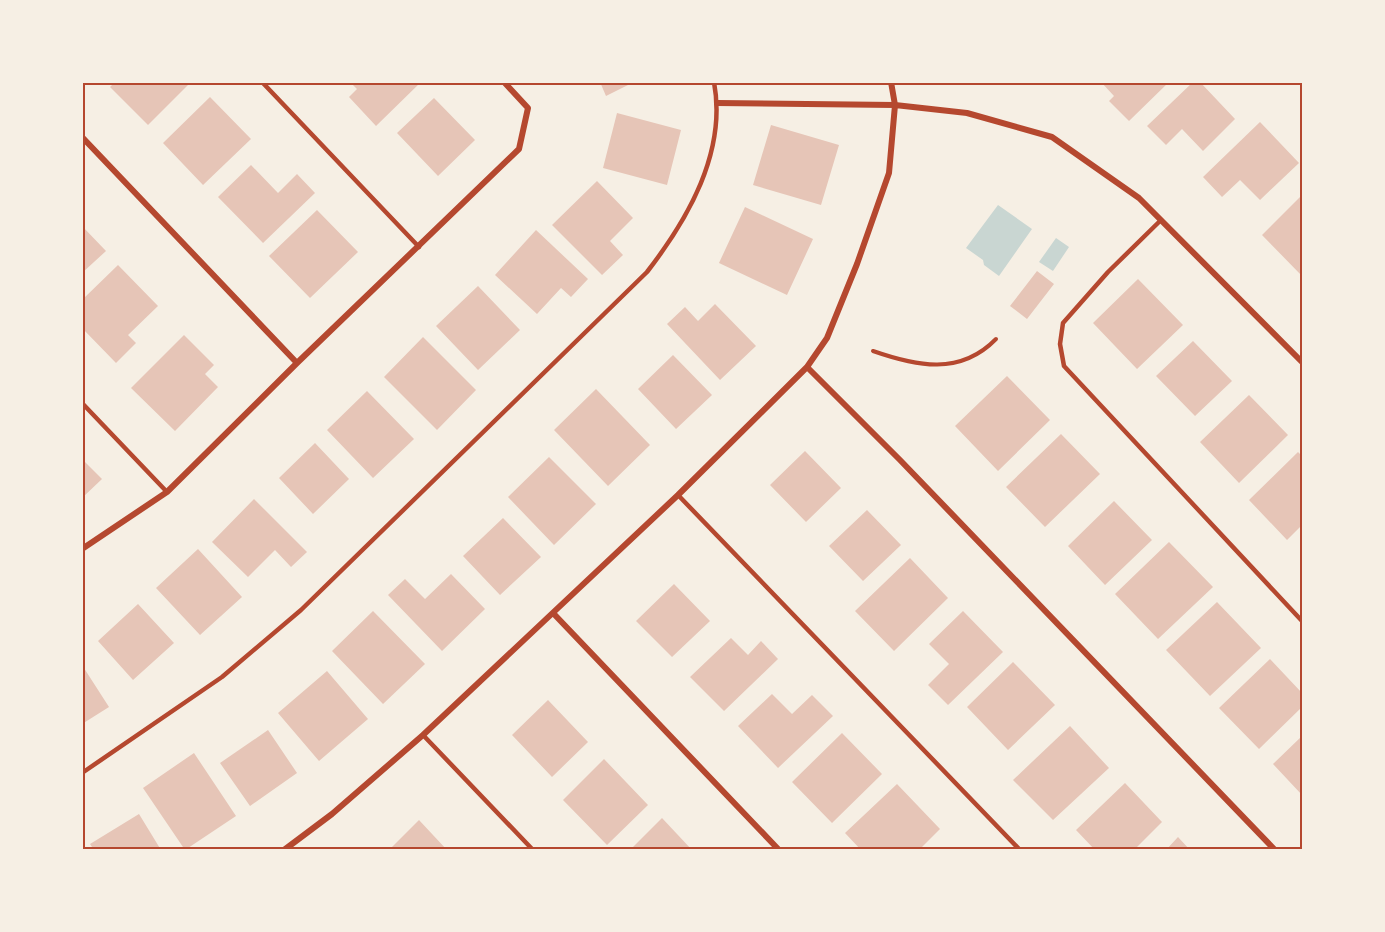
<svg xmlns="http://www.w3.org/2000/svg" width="1385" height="932" viewBox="0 0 1385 932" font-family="Jost,sans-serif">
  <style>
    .water { fill: #c9d6d2 }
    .building { fill: #e6c5b7 }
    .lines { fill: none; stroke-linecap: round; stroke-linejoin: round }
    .path { stroke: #b5482f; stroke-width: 4 }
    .service { stroke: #b5482f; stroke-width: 4.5 }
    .minor { stroke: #b5482f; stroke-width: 6 }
    .neatline { fill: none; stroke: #b5482f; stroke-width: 2 }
  </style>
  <rect width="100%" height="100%" fill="#f6efe4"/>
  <path class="water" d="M998,205l34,24 -33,47 -15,-11 -1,-5 -17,-12z
    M1056,238l13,9 -16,24 -14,-9z"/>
  <path class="building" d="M115,82h76l-43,43 -38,-38z
    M350,82h71l-45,44 -27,-29 8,-8z
    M600,82h34l-28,14z
    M1101,82h68l-40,39 -20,-20 5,-5z
    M1193,82h7l35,37 -32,32 -21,-22 -16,16 -19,-19z
    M210,97l41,42 -48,46 -40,-42z
    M434,98l41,42 -37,36 -41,-43z
    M617,113l64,17 -14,55 -64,-17z
    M1260,122l39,41 -39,37 -20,-20 -18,17 -19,-20z
    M771,125l68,20 -18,60 -68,-20z
    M251,165l27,28 19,-19 18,19 -52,50 -45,-46z
    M597,181l36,37 -23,23 13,14 -21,20 -50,-50z
    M1302,195v81l-40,-41z
    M745,207l68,32 -26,56 -68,-32z
    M317,210l41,42 -48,46 -41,-42z
    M82,226l24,25 -24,22z
    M536,230l52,49 -17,18 -10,-9 -24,26 -42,-39z
    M118,265l40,41 -30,29 8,8 -20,20 -34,-35v-28z
    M1037,271l17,13 -27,35 -17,-13z
    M1138,279l45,46 -46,44 -44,-46z
    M478,286l42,44 -42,40 -42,-44z
    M715,304l41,42 -36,34 -53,-56 18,-17 13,14z
    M184,335l30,30 -9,9 13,13 -43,44 -44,-43z
    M423,337l53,53 -39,40 -53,-53z
    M1193,341l39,40 -37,35 -39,-40z
    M673,355l39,40 -36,34 -38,-40z
    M1007,376l43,44 -52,51 -43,-45z
    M596,389l54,56 -42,41 -54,-56z
    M367,391l47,48 -41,39 -46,-48z
    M1249,395l39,40 -49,48 -39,-41z
    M1061,434l39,40 -55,53 -39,-40z
    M315,443l34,36 -36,35 -34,-36z
    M805,451l36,37 -35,34 -36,-37z
    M1298,452l4,4v69l-15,15 -38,-40z
    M549,457l47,47 -42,41 -46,-48z
    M82,459l20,20 -20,19z
    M254,499l53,53 -16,15 -16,-17 -27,27 -36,-35z
    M1114,501l38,39 -47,45 -37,-39z
    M867,510l34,35 -38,36 -34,-35z
    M503,518l38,39 -41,38 -37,-39z
    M1169,542l44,45 -55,52 -43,-45z
    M198,549l44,48 -42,38 -44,-47z
    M910,558l38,40 -54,53 -39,-40z
    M451,574l34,35 -43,42 -54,-56 17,-16 20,20z
    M674,584l36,37 -38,36 -36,-36z
    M1217,602l44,46 -51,48 -44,-46z
    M138,604l36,39 -41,37 -35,-39z
    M373,611l52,53 -42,40 -51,-53z
    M963,611l40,41 -55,53 -20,-20 21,-21 -20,-20z
    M731,638l17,17 13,-14 17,18 -54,52 -34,-34z
    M1270,659l32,34v14l-43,42 -40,-41z
    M1013,662l42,43 -47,45 -41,-43z
    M82,665l27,42 -27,17z
    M327,671l41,48 -49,42 -41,-48z
    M772,694l20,20 20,-19 21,21 -55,52 -40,-42z
    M548,700l40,42 -36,35 -40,-42z
    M1070,726l39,42 -56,52 -40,-40z
    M268,730l29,43 -47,33 -30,-43z
    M842,733l40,41 -50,49 -40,-41z
    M1302,736v59l-29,-31z
    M194,753l42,63 -51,34 -42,-62z
    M604,759l44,46 -41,40 -44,-45z
    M1125,783l37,39 -28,28h-39l-19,-20z
    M897,784l43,45 -21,21h-58l-16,-17z
    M139,814l22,36h-67l-4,-6z
    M662,818l30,32h-62z
    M419,820l28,30h-58z
    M1178,837l12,13h-24z"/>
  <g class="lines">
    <path class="path" d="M873,351c43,15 87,25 123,-12"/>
    <path class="service" d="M262,82l157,165
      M1161,220l-53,52 -45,51 -3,21 4,22 238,255
      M82,403l85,89
      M678,495l342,355
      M423,735l110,115
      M82,773l140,-96 79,-67 346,-338c41,-53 80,-120 67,-190"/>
    <path class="minor" d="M717,103l178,2 72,8 85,24 87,61 163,164
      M82,137l215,226
      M807,367l93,93 375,390
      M82,549l85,-57 130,-129 222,-214 9,-41 -24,-26
      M553,613l226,237
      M284,850l48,-36 91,-79 255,-240 129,-128 20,-29 30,-74 32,-91 6,-68 -4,-23"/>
  </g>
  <rect width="1385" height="932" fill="none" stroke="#f6efe4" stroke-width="168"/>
  <rect x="84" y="84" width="1217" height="764" class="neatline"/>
</svg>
